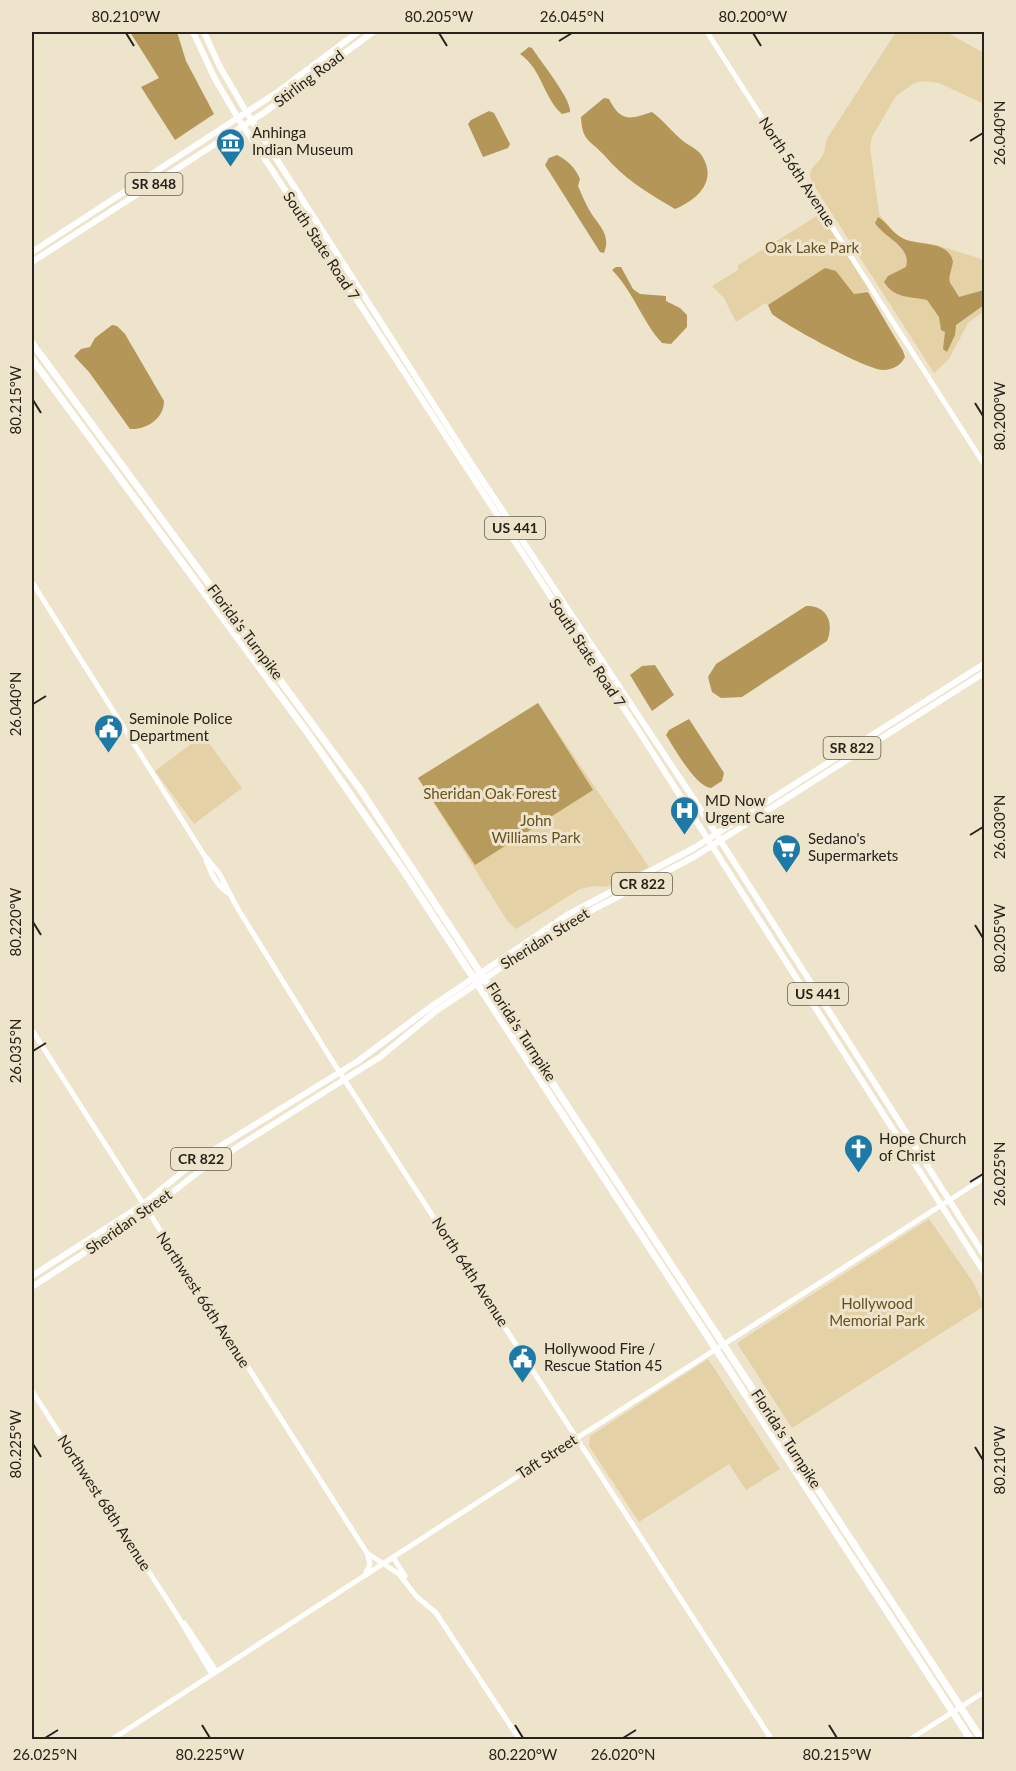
<svg xmlns="http://www.w3.org/2000/svg" width="1016" height="1771" viewBox="0 0 1016 1771" font-family="Lato,sans-serif">
  <style>
    .green { fill: #e5d1a6 }
    .forest { fill: #b79b5c }
    .water { fill: #b39658 }
    .lines { fill: none; stroke-linecap: round; stroke-linejoin: round }
    .secondary { stroke: #fff; stroke-width: 5 }
    .primary { stroke: #fff; stroke-width: 6 }
    .highway { stroke: #fff; stroke-width: 7 }
    .ticks { fill: none; stroke: #27231a; stroke-width: 2 }
    .labels { text-anchor: middle; stroke-width: 6; stroke-linejoin: round; paint-order: stroke }
    .shield { fill: #eee3cb; stroke: #635d4f; stroke-width: 1.5 }
    .shield-label { font-size: 14px; font-weight: bold; fill: #27231a }
    .street-label { font-size: 15px; fill: #27231a; stroke: #eee3cb }
    .poi-label { font-size: 15px; fill: #27231a; stroke: #eee3cb; text-anchor: start }
    .park-label { font-size: 15px; fill: #655020; stroke: #eee3cb }
    .neatline { fill: none; stroke: #27231a; stroke-width: 2 }
    .ticks-label { font-size: 15px; text-anchor: middle; fill: #27231a }
  </style>
  <rect width="100%" height="100%" fill="#eee3cb"/>
  <path class="green" d="M896,32h50l38,21v51l-45,-21 -16,-2 -9,2 -18,13 -24,41 -2,10 9,67 15,19 11,7 32,5 47,15v51l-16,12 -19,36 -15,14 -121,-189c-9,-18 7,-18 11,-32 2,-5 1,-9 4,-15z
    M820,214l51,76 -17,4 -18,-23 -68,34 -3,-2 -29,19 -12,-24 -12,-12 26,-16v-5z
    M538,703l111,164 -42,20 -13,-1 -14,3 -64,40 -8,-7 -90,-144z
    M203,735l39,53 -48,36 -39,-53z
    M929,1219l44,63 11,24 -192,122 -55,-85z
    M708,1359l72,110 -34,21 -17,-26 -90,58 -50,-76 1,-10z"/>
  <path class="forest" d="M538,703l55,87 -118,75 -57,-87z"/>
  <path class="water" d="M130,32h47l9,29 28,53 -39,26 -34,-53 18,-9z
    M529,47l3,1c9,14 40,52 38,64l-8,2c-19,-17 -20,-45 -42,-60z
    M604,98l5,1c12,24 22,20 43,13 12,9 20,20 31,29 6,5 15,8 19,15 16,25 -5,44 -27,53 -27,-16 -51,-30 -71,-54 -15,-16 -22,-14 -23,-38z
    M489,111l5,2 16,31 -2,4 -25,9 -15,-33 3,-4z
    M557,155c10,5 18,12 23,24l-2,7c4,9 8,19 13,27 9,14 20,22 13,40l-4,-1 -55,-87 4,-7z
    M878,217c10,6 15,17 26,22 15,7 45,1 49,23 -6,25 -5,15 6,35l25,-7v15l-28,20 -1,10 -8,17 -4,-3 2,-17 -4,-2 -2,-13 -12,-17c-18,-4 -32,-1 -43,-18l4,-6 18,-9c6,-21 -22,-29 -31,-44z
    M616,267h5l12,22 7,5 26,2v5l14,7 7,7v12l-16,17 -9,-1c-20,-22 -29,-52 -50,-73z
    M825,268l11,3 18,23 14,-2 35,59 2,6c-4,8 -12,13 -22,13 -16,0 -96,-44 -111,-56l-4,-9z
    M112,325l5,1 8,8 39,67c0,18 -18,29 -34,28l-41,-57 -15,-16 7,-7 9,-2 5,-9z
    M806,606c22,-1 28,18 21,35l-85,56 -21,1 -9,-6 -4,-15 8,-13z
    M655,665l19,30 -22,16 -22,-36 12,-9z
    M689,719l35,54 -2,8 -11,7c-15,-1 -37,-40 -45,-53l3,-5z"/>
  <g class="lines">
    <path class="secondary" d="M707,32l277,432
      M32,582l172,273 15,18 19,36 93,150 441,681
      M206,860c5,13 10,25 22,33
      M32,1030l335,523 32,21 17,22 20,17 84,127
      M32,1391l145,224 35,59
      M393,1557l12,19
      M365,1575l5,-11 -3,-11
      M184,1623l32,48
      M111,1740l466,-302 407,-260
      M909,1740l75,-48"/>
    <path class="primary" d="M193,32l22,47 23,39 402,615 344,539
      M204,32l16,35 27,46 224,350 230,347 283,445
      M32,252l247,-161 79,-59
      M32,262l233,-150 108,-80
      M32,1276l110,-71 54,-44 162,-100 74,-55 135,-91 127,-67 290,-184
      M32,1287l115,-75 54,-42 179,-113 56,-46 135,-90 123,-64 290,-184"/>
    <path class="highway" d="M32,343l328,446 622,951
      M32,359l275,373 96,138 568,870"/>
  </g>
  <path class="ticks" d="M126,33l8,13M439,33l8,13M753,33l8,13M559,41l13,-8M970,141l13,-8M33,400l8,13M975,403l8,13M33,704l13,-8M970,835l13,-8M33,922l8,13M975,925l8,13M33,1051l13,-8M970,1182l13,-8M33,1444l8,13M975,1447l8,13M202,1725l8,13M515,1725l8,13M829,1725l8,13M45,1738l13,-8M623,1738l13,-8"/>
  <defs>
    <symbol id="museum-pin" viewBox="-11 -11 22 30"><path d="M0 17L-7.5 6A9.5 9.5 0 1 1 7.5 6Z" fill="#1d7aa7" stroke="#eee3cb"/><path d="M0-6L6-3V-2H-6V-3ZM-5-1h2V3h-2ZM-1-1h2V3h-2ZM3-1h2V3H3ZM-6 4H6V6H-6Z" fill="#fff"/></symbol>
    <symbol id="civic-pin" viewBox="-11 -11 22 30"><path d="M0 17L-7.5 6A9.5 9.5 0 1 1 7.5 6Z" fill="#1d7aa7" stroke="#eee3cb"/><path d="M-.6-6.5H3V-4.5H.6V-3L4-1V1h2V6H-6V1h2V-1L-.6-3ZM-1.2 2.5V6h2.4V2.5Z" fill="#fff"/></symbol>
    <symbol id="hospital-pin" viewBox="-11 -11 22 30"><path d="M0 17L-7.5 6A9.5 9.5 0 1 1 7.5 6Z" fill="#1d7aa7" stroke="#eee3cb"/><path d="M-5-5h3v3.5h4V-5h3V5h-3V1.5h-4V5h-3Z" fill="#fff"/></symbol>
    <symbol id="supermarket-pin" viewBox="-11 -11 22 30"><path d="M0 17L-7.5 6A9.5 9.5 0 1 1 7.5 6Z" fill="#1d7aa7" stroke="#eee3cb"/><path d="M-6-5.5h2.5l.6 2H6L4.5 2H-2.5L-4.4-4H-6ZM-1.5 3.2a1.3 1.3 0 1 0 .1 0ZM3 3.2a1.3 1.3 0 1 0 .1 0Z" fill="#fff"/></symbol>
    <symbol id="church-pin" viewBox="-11 -11 22 30"><path d="M0 17L-7.5 6A9.5 9.5 0 1 1 7.5 6Z" fill="#1d7aa7" stroke="#eee3cb"/><path d="M-1.2-6h2.4v3.5h3.3v2.4h-3.3V6h-2.4V-.1h-3.3v-2.4h3.3Z" fill="#fff"/></symbol>
  </defs>
  <g fill-rule="evenodd">
    <use href="#museum-pin" x="214" y="126" width="33" height="45"/>
    <use href="#civic-pin" x="92" y="712" width="33" height="45"/>
    <use href="#hospital-pin" x="668" y="794" width="33" height="45"/>
    <use href="#supermarket-pin" x="770" y="832" width="33" height="45"/>
    <use href="#church-pin" x="842" y="1132" width="33" height="45"/>
    <use href="#civic-pin" x="506" y="1342" width="33" height="45"/>
  </g>
  <g class="labels">
    <g class="shield">
      <rect x="125.5" y="173" width="57" height="22" rx="4.5"/>
      <rect x="485" y="517" width="60" height="22" rx="4.5"/>
      <rect x="823.5" y="737" width="57" height="22" rx="4.5"/>
      <rect x="612" y="873" width="60" height="22" rx="4.5"/>
      <rect x="788" y="983" width="60" height="22" rx="4.5"/>
      <rect x="171" y="1148" width="60" height="22" rx="4.5"/>
    </g>
    <g class="shield-label">
      <text x="154" y="189">SR 848</text>
      <text x="515" y="533">US 441</text>
      <text x="852" y="753">SR 822</text>
      <text x="642" y="889">CR 822</text>
      <text x="818" y="999">US 441</text>
      <text x="201" y="1164">CR 822</text>
    </g>
    <g class="street-label">
      <text transform="translate(309 79) rotate(-37)" y="5">Stirling Road</text>
      <text transform="translate(797 172) rotate(57)" y="5">North 56th Avenue</text>
      <text transform="translate(321 246) rotate(57)" y="5">South State Road 7</text>
      <text transform="translate(245 632) rotate(53)" y="5">Florida's Turnpike</text>
      <text transform="translate(587 653) rotate(57)" y="5">South State Road 7</text>
      <text transform="translate(545 939) rotate(-32)" y="5">Sheridan Street</text>
      <text transform="translate(521 1032) rotate(57)" y="5">Florida's Turnpike</text>
      <text transform="translate(129 1222) rotate(-35)" y="5">Sheridan Street</text>
      <text transform="translate(470 1272) rotate(57)" y="5">North 64th Avenue</text>
      <text transform="translate(203 1300) rotate(57)" y="5">Northwest 66th Avenue</text>
      <text transform="translate(786 1439) rotate(57)" y="5">Florida's Turnpike</text>
      <text transform="translate(547 1457) rotate(-33)" y="5">Taft Street</text>
      <text transform="translate(104 1503) rotate(57)" y="5">Northwest 68th Avenue</text>
    </g>
    <g class="poi-label">
      <text x="252" y="138">Anhinga<tspan x="252" dy="17">Indian Museum</tspan></text>
      <text x="129" y="724">Seminole Police<tspan x="129" dy="17">Department</tspan></text>
      <text x="705" y="806">MD Now<tspan x="705" dy="17">Urgent Care</tspan></text>
      <text x="808" y="844">Sedano's<tspan x="808" dy="17">Supermarkets</tspan></text>
      <text x="879" y="1144">Hope Church<tspan x="879" dy="17">of Christ</tspan></text>
      <text x="544" y="1354">Hollywood Fire /<tspan x="544" dy="17">Rescue Station 45</tspan></text>
    </g>
    <g class="park-label">
      <text x="812" y="253">Oak Lake Park</text>
      <text x="490" y="799">Sheridan Oak Forest</text>
      <text x="536" y="826">John<tspan x="536" dy="17">Williams Park</tspan></text>
      <text x="877" y="1309">Hollywood<tspan x="877" dy="17">Memorial Park</tspan></text>
    </g>
  </g>
  <rect width="1016" height="1771" fill="none" stroke="#eee3cb" stroke-width="66"/>
  <rect x="33" y="33" width="950" height="1705" class="neatline"/>
  <g class="ticks-label">
    <text x="126" y="22">80.210°W</text>
    <text x="439" y="22">80.205°W</text>
    <text x="572" y="22">26.045°N</text>
    <text x="753" y="22">80.200°W</text>
    <text transform="translate(1000 133) rotate(-90)" y="5">26.040°N</text>
    <text transform="translate(16 400) rotate(-90)" y="5">80.215°W</text>
    <text transform="translate(1000 416) rotate(-90)" y="5">80.200°W</text>
    <text transform="translate(16 704) rotate(-90)" y="5">26.040°N</text>
    <text transform="translate(1000 827) rotate(-90)" y="5">26.030°N</text>
    <text transform="translate(16 922) rotate(-90)" y="5">80.220°W</text>
    <text transform="translate(1000 938) rotate(-90)" y="5">80.205°W</text>
    <text transform="translate(16 1051) rotate(-90)" y="5">26.035°N</text>
    <text transform="translate(1000 1174) rotate(-90)" y="5">26.025°N</text>
    <text transform="translate(16 1444) rotate(-90)" y="5">80.225°W</text>
    <text transform="translate(1000 1460) rotate(-90)" y="5">80.210°W</text>
    <text x="45" y="1760">26.025°N</text>
    <text x="210" y="1760">80.225°W</text>
    <text x="523" y="1760">80.220°W</text>
    <text x="623" y="1760">26.020°N</text>
    <text x="837" y="1760">80.215°W</text>
  </g>
</svg>
